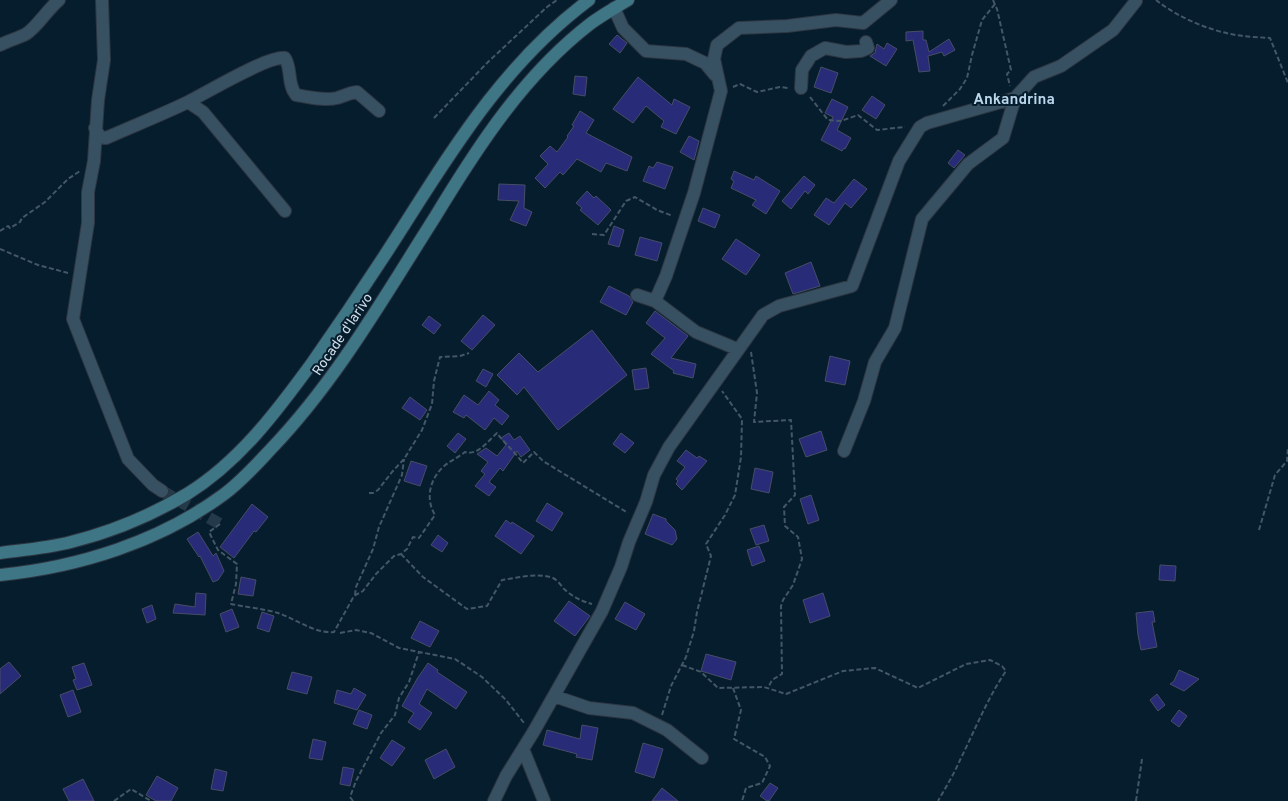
<svg xmlns="http://www.w3.org/2000/svg" width="1288" height="801" viewBox="0 0 1288 801" font-family="Overpass,sans-serif">
  <style>
    .building { fill: #282b78; stroke: #474d66 }
    .lines { fill: none; stroke-linecap: round; stroke-linejoin: round }
    .street-tunnel { stroke: #243a49; stroke-width: 12; stroke-dasharray: 12 6; stroke-linecap: butt }
    .street-casing { stroke: #2d3642; stroke-width: 14 }
    .secondary-casing { stroke: #2d3642; stroke-width: 14 }
    .path { stroke: #435766; stroke-width: 2; stroke-dasharray: 5 2.5; stroke-linecap: butt }
    .street { stroke: #385162; stroke-width: 12 }
    .secondary { stroke: #3f7686; stroke-width: 12 }
    .labels { text-anchor: middle; stroke-width: 4; stroke-linejoin: round; paint-order: stroke }
    .street-label { font-size: 14px; fill: #cedce7; stroke: #061d2d }
    .neighbourhood-label { font-size: 15px; font-weight: bold; fill: #bad6eb; stroke: #061d2d }
  </style>
  <rect width="100%" height="100%" fill="#061d2d"/>
  <path class="building" d="M923,31v9h3l3,12 20,-13 6,11 -11,6 -2,-4 -14,4 2,15 -11,1 -6,-32 -7,1v-9z
    M617,35l10,8 -7,10 -11,-9z
    M887,43l10,6 -11,17 -16,-10 5,-3 2,-9 7,5z
    M821,67l17,6 -7,20 -17,-6z
    M575,76l12,1 -2,19 -12,-2z
    M638,77l34,28 2,-6 16,8 -14,27 -15,-7 3,-6 -18,-15 -13,17 -20,-14z
    M872,96l13,9 -9,14 -14,-9z
    M832,99l16,8 -11,23 14,8 -6,11 -1,-1 -2,3 -21,-11 12,-23 -8,-4z
    M580,111l14,9 -8,13 46,24 -5,14 -21,-8 -5,9 -24,-13 -14,16 -3,-3 -15,16 -10,-10 13,-14 -8,-8 10,-10 7,6 11,-15 -1,-1 7,-10 -2,-1z
    M689,136l10,5 -5,19 -14,-8z
    M958,150l7,5 -11,13 -6,-5z
    M657,162l16,5 -8,22 -22,-8 6,-15 4,2z
    M734,171l20,9 2,-4 24,15 -14,23 -14,-9 4,-5 -25,-12 3,-7 -3,-2z
    M804,176l11,9 -7,9 -3,-3 -14,18 -9,-8z
    M854,179l13,10 -16,19 -6,-5 -16,22 -15,-10 12,-17 8,5z
    M499,184l26,1 -1,23 8,4 -6,14 -16,-6 9,-19 -21,-1z
    M587,191l7,7 2,-2 15,14 -13,15 -18,-15 2,-2 -6,-5z
    M703,208l17,7 -5,13 -17,-7z
    M614,226l10,4 -5,17 -11,-3z
    M640,237l22,6 -5,18 -22,-6z
    M736,239l24,16 -14,20 -24,-16z
    M811,262l9,24 -27,8 -8,-21z
    M609,286l20,10 4,6 -7,13 -26,-13z
    M655,311l33,25 -17,22 25,6 -3,14 -20,-5 1,-2 -23,-17 14,-16 -19,-15z
    M483,315l12,10 -23,25 -11,-9z
    M429,316l12,9 -7,9 -12,-9z
    M592,330l35,45 -69,55 -34,-43 -7,8 -20,-20 22,-22 19,19z
    M830,356l20,5 -5,24 -20,-4z
    M646,368l3,20 -14,2 -3,-20z
    M483,369l10,5 -7,13 -10,-6z
    M489,391l10,9 -4,5 14,11 -7,9 -8,-7 -9,12 -19,-15 -2,3 -11,-6 11,-17 14,10z
    M410,397l17,13 -7,10 -18,-12z
    M821,431l6,19 -21,7 -7,-18z
    M458,433l8,6 -11,14 -8,-7z
    M509,433l5,7 6,-4 10,14 -9,7 -4,-6 -14,20 -3,-3 -11,14 7,5 -7,9 -14,-10 10,-12 -4,-3 7,-9 -11,-8 9,-6 11,8 9,-11 -5,-7z
    M621,433l13,10 -9,10 -12,-9z
    M686,450l11,8 2,-2 8,5 -25,29 -6,-6 2,-3 -2,-2 9,-12 -8,-6z
    M411,461l16,5 -7,20 -16,-5z
    M755,468l18,4 -4,21 -18,-4z
    M811,495l8,25 -11,4 -8,-25z
    M547,503l16,10 -11,18 -16,-10z
    M252,504l16,13 -12,15 -2,-1 -20,27 -14,-11z
    M653,514l13,5v2l9,9 2,9 -5,6 -27,-11z
    M506,520l5,4 1,-2 22,14 -13,18 -26,-18z
    M764,525l5,16 -13,4 -6,-16z
    M198,532l15,24 3,-3 8,18 -6,9 -5,2 -13,-26 -1,1 -12,-18z
    M438,535l10,8 -6,9 -11,-7z
    M759,546l6,15 -13,5 -5,-16z
    M1160,565l16,1 -1,15 -16,-1z
    M241,577l15,3 -3,16 -15,-2z
    M196,593l10,1 -1,21 -32,-2 2,-9 20,3z
    M823,593l7,23 -20,7 -7,-23z
    M569,601l21,15 -15,20 -21,-15z
    M625,602l20,12 -9,16 -21,-11z
    M152,605l4,14 -9,4 -5,-14z
    M232,609l7,18 -13,5 -6,-18z
    M1153,611l2,11h-3l5,25 -16,3 -3,-15 -2,-22z
    M262,612l12,4 -5,16 -12,-4z
    M420,621l19,10 -9,16 -19,-9z
    M706,654l30,8 -5,18 -30,-9z
    M9,662l12,14 -21,18v-25z
    M84,663l8,22 -15,5 -4,-10 3,-1 -4,-12z
    M428,663l10,7 -1,2 30,20 -11,17 -29,-20 -8,15 13,9 -12,17 -12,-8 6,-9 -12,-7 15,-27z
    M1179,670l20,9 -15,12 -14,-7 4,-3z
    M292,672l20,5 -5,17 -20,-5z
    M354,688l12,7 -9,15 -23,-7 3,-13 14,4z
    M73,690l8,22 -13,5 -8,-22z
    M1157,694l8,11 -7,6 -8,-11z
    M359,710l13,5 -5,14 -14,-5z
    M1179,710l8,6 -8,11 -8,-6z
    M582,725l16,3 -6,32 -16,-3 1,-3 -34,-9 4,-15 33,9z
    M313,739l13,3 -4,18 -13,-2z
    M392,740l13,8 -13,18 -12,-8z
    M643,743l20,6 -9,29 -19,-6z
    M446,749l9,18 -21,12 -9,-19z
    M343,767l11,2 -4,17 -10,-2z
    M215,769l12,3 -4,19 -12,-2z
    M157,776l21,12 -7,13h-15l-10,-6z
    M83,779l11,22h-25l-6,-12z
    M770,783l8,5 -9,13h-2l-7,-5z
    M662,788l16,13h-26z"/>
  <g class="lines">
    <path class="street-tunnel" d="M162,491l58,33"/>
    <defs>
      <path id="street" d="M102,0l2,60 -6,40 -4,61 -6,31v31l-15,96 55,140 25,26 9,6
        M614,8l9,20 23,23 40,3 19,9 10,12
        M0,45c8,-4 18,-7 26,-11 11,-7 21,-24 33,-34
        M801,88l1,-18 9,-14 14,-8 21,4 15,-1 7,-3 -2,-6
        M1015,98l19,-21 27,-11 52,-36 23,-29
        M188,102l15,10 82,99
        M95,128l5,9 6,1c27,-12 55,-23 82,-36 18,-9 81,-47 97,-44 7,11 2,26 11,37 13,2 28,6 41,3 7,-2 12,-5 20,-6l22,19
        M637,295l18,6 41,31 41,17
        M655,301l11,-25 28,-83 27,-102 -7,-32 3,-14 22,-17 48,-2 49,-6 27,3 28,-23
        M554,696l35,12 44,5 34,17 35,28
        M523,749l21,52
        M494,801l12,-25 28,-45 68,-120 19,-44 8,-25 17,-40 8,-27 15,-28 94,-132 16,-9 73,-20 47,-125 21,-34 7,-4 88,-25 -12,40 -35,26 -46,55 -27,109 -20,34 -11,39 -20,50"/>
      <path id="secondary" d="M0,553c23,-3 48,-5 71,-11 40,-10 81,-27 116,-48 52,-32 90,-83 125,-131 33,-47 65,-95 96,-144 52,-82 102,-160 181,-219
        M0,575c79,-8 159,-33 223,-80 18,-13 33,-30 48,-46 66,-69 113,-152 164,-232 43,-71 89,-142 155,-193 12,-9 25,-16 38,-24"/>
    </defs>
    <use href="#street" class="street-casing"/>
    <use href="#secondary" class="secondary-casing"/>
    <path class="path" d="M993,0l4,9 14,61 -4,4 3,12
      M1156,0c20,16 49,29 75,34 13,3 26,3 39,4l18,45
      M733,87l7,-3 17,8 23,-5 8,1
      M810,97l18,23 13,1 17,-6 19,15 28,-3
      M943,106l17,-17 7,-11 5,-23 10,-35 13,-16
      M434,118l54,-56 59,-55 10,-7
      M0,231l8,-5 2,2 10,-6 2,-4 23,-16 23,-23 12,-8
      M592,234l12,1 22,-34 9,-4 22,13 16,6
      M0,249l38,16 30,8
      M751,352l6,41 -3,29 37,-2 4,75 -11,12 1,19 13,11 4,22 -9,26 -10,15 -2,6 1,68 -10,6 -4,8
      M369,493h4l5,-3 14,-18 12,-13 18,-29 10,-26 2,-23 6,-24 20,-1 9,-3
      M220,524l-11,8 9,18 19,14 -1,20 -5,20c14,3 34,5 47,9 18,6 37,21 56,19l20,-36 9,-5 13,-17 18,-18 7,-2 6,-5 6,-12 6,1 16,-23c-11,-18 -4,-40 13,-52 6,-4 12,-7 17,-11 13,4 23,-11 32,-19 8,11 17,18 26,30l11,-11 9,9 85,52
      M1259,530l16,-55 12,-14 1,-14
      M401,554l22,23 44,32 20,-3 15,-26c15,-2 36,-8 51,-2 4,2 8,7 11,11 9,8 17,12 28,15
      M355,595l1,-8 17,-38 6,-22 23,-52 2,-16
      M340,633l16,-3 15,3 28,15 56,11 27,18 24,23 18,23
      M682,665l19,7 17,16 46,-1 22,7 57,-23 32,-3 43,20 48,-24 24,-4 12,6 4,5c-19,28 -31,59 -46,89 -6,14 -14,27 -22,41
      M733,688l8,22 -7,29 31,18 5,9 -8,17 -16,5 -4,13
      M662,715l9,-29 15,-29 8,-26 3,-19 14,-56 -5,-12 19,-29 10,-20 6,-38 1,-38 -20,-28
      M114,801l17,-12 20,12
      M353,801l-3,-4 6,-16 25,-48 14,-18 4,-17 10,-16 10,-30
      M1136,801l6,-42"/>
    <use href="#street" class="street"/>
    <use href="#secondary" class="secondary"/>
  </g>
  <g class="labels">
    <g class="street-label">
      <text transform="translate(342 334) rotate(-56)" y="5">Rocade d'Iarivo</text>
    </g>
    <g class="neighbourhood-label">
      <text x="1014" y="104">Ankandrina</text>
    </g>
  </g>
</svg>
